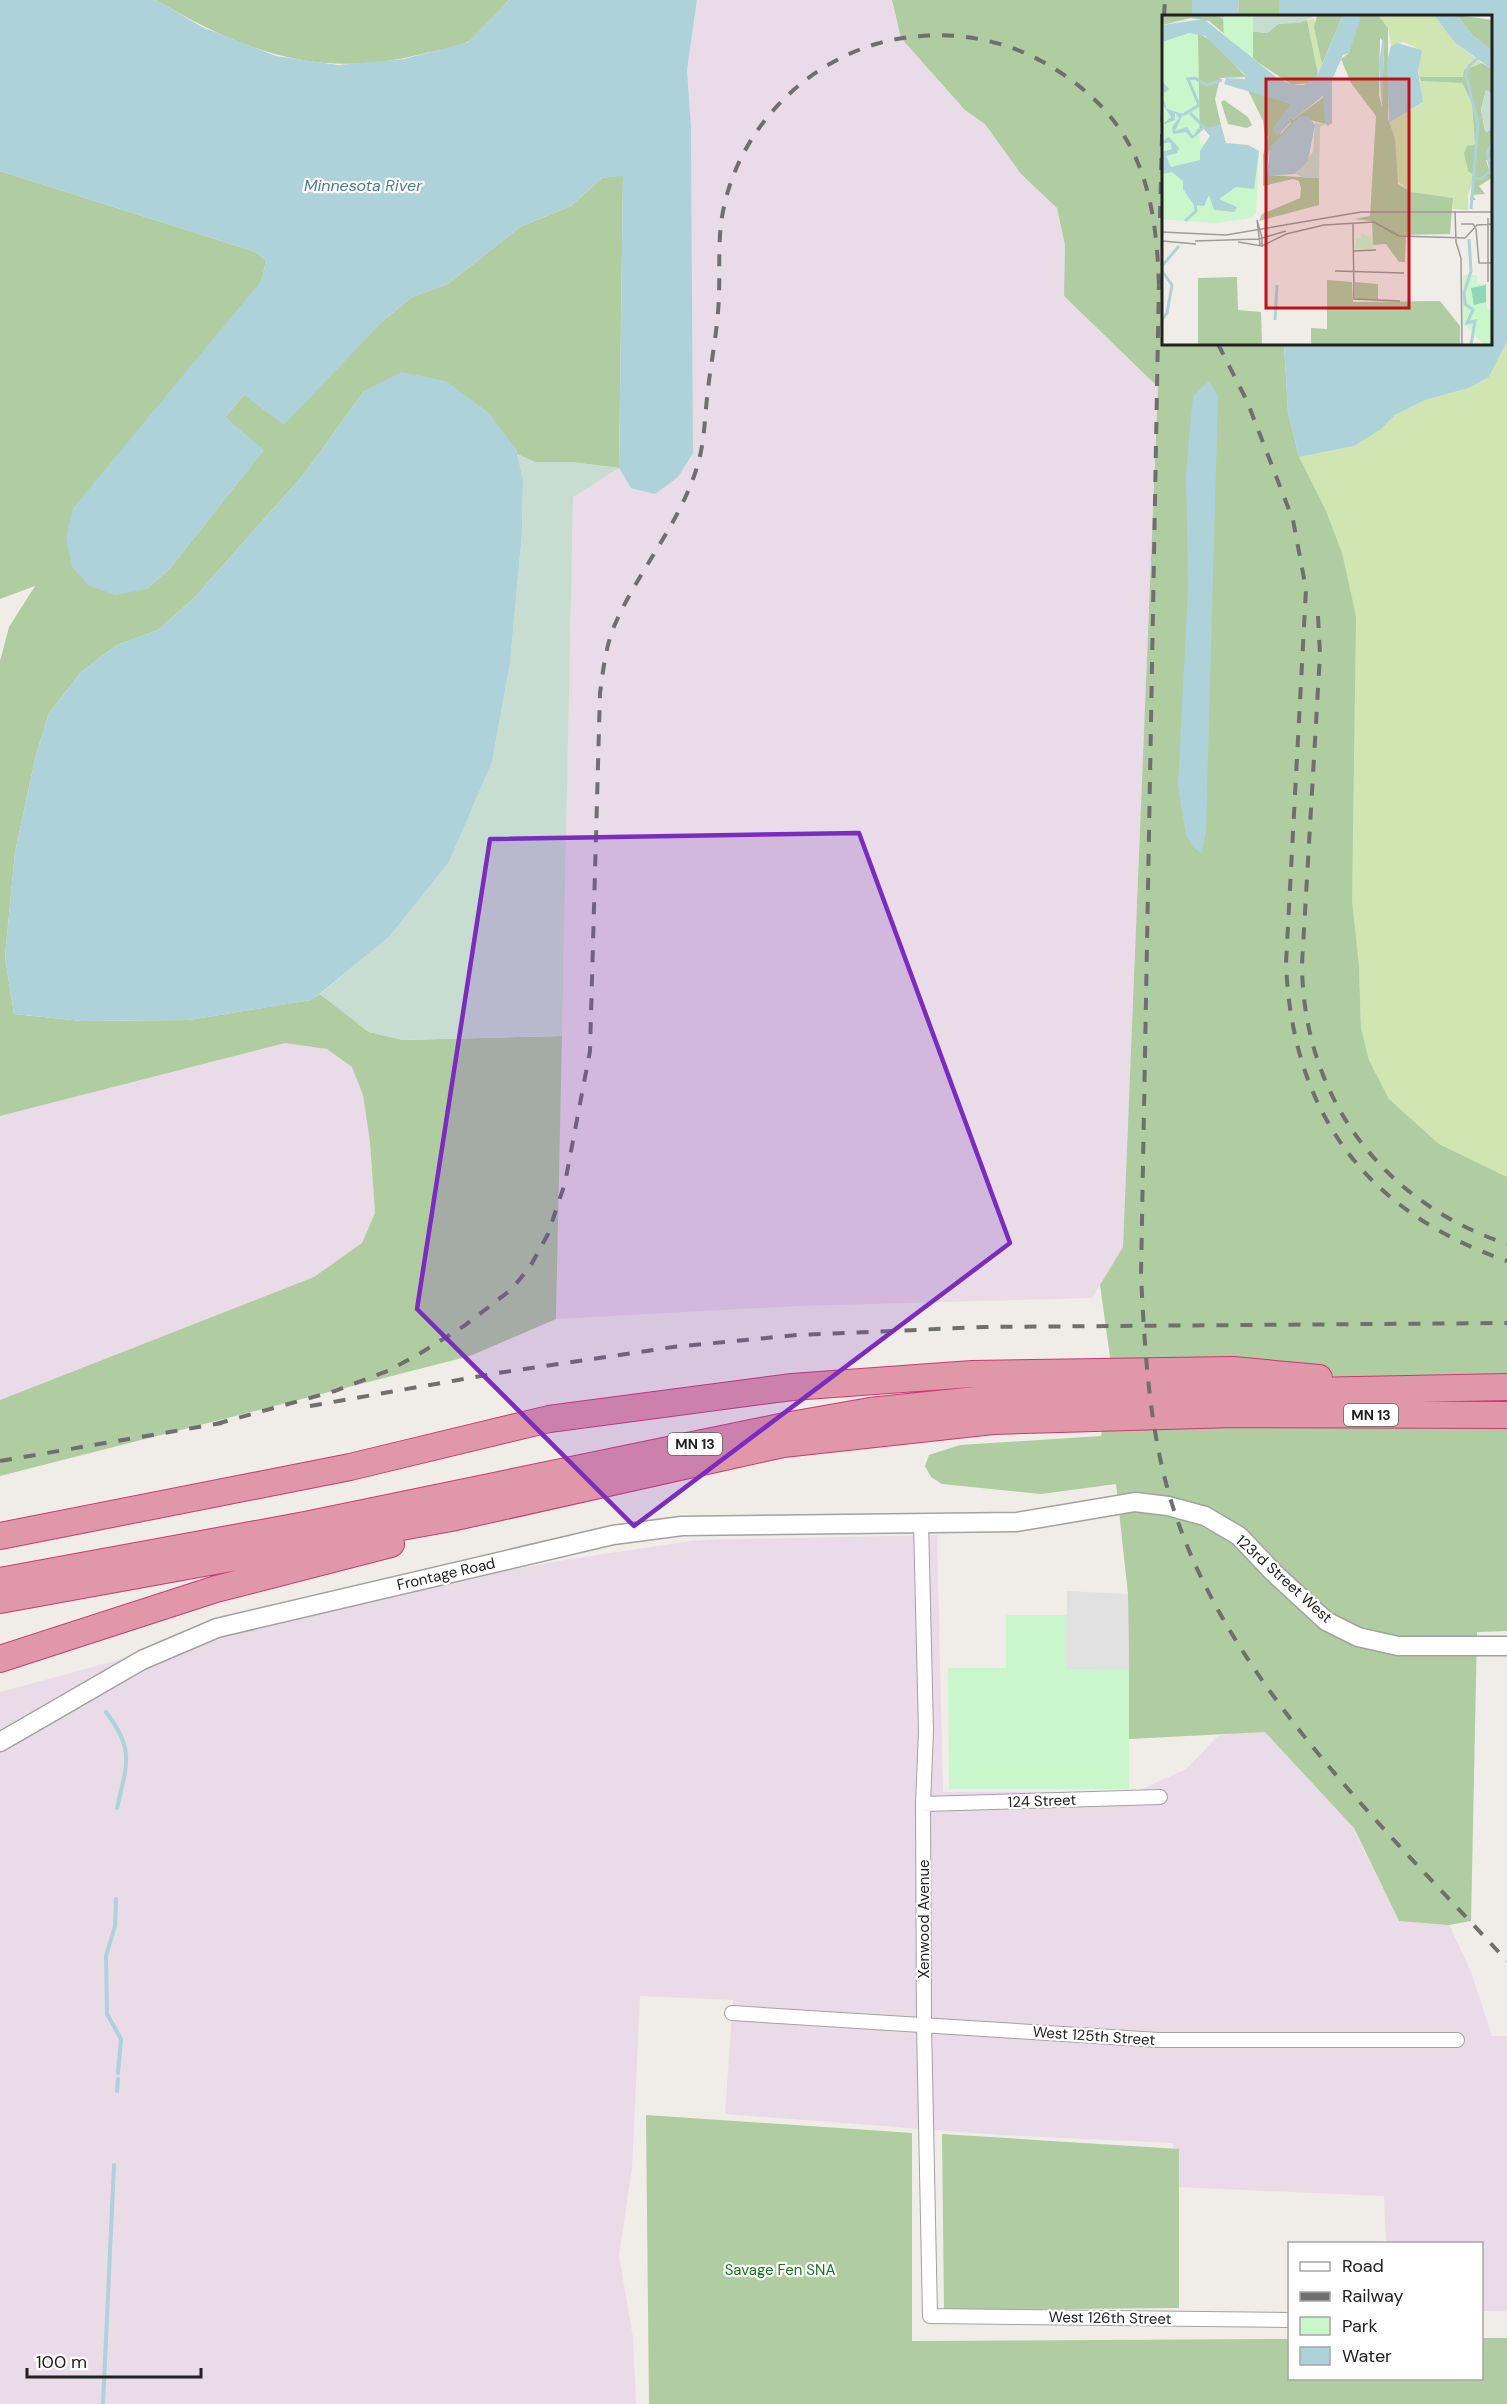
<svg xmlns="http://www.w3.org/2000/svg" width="1507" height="2404" viewBox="0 0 1507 2404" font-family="'DM Sans',sans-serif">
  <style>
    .industrial { fill: #e9dbe7 }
    .grass { fill: #cfe6b3 }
    .forest { fill: #b0cca1 }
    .wetland { fill: #c7ddd1 }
    .park { fill: #caf6cb }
    .parking { fill: #e1e1e1 }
    .water { fill: #add2da }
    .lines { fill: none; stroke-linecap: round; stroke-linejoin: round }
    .stream { stroke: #add2da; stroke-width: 4 }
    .minor-casing { stroke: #a2a2a2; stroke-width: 16 }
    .tertiary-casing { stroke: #a2a2a2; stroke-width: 21 }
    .motorway-casing { stroke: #cd3772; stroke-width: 28 }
    .minor { stroke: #fff; stroke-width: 14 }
    .tertiary { stroke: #fff; stroke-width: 18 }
    .motorway { stroke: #e097a9; stroke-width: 26 }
    .rail { stroke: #6f6f6f; stroke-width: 4; stroke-dasharray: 12 12; stroke-linecap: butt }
    .marked { fill: #7b2cbf; fill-opacity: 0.2; stroke: #7b2cbf; stroke-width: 4.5; stroke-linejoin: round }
    .labels { text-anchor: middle; stroke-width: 4.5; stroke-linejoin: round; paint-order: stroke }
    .shield { fill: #fff; stroke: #646464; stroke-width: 1.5 }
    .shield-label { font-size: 14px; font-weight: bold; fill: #212121 }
    .street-label { font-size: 15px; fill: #212121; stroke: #fff }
    .park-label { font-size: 15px; fill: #167818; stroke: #fff }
    .water-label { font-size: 16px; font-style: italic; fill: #4d789a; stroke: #fff }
    .inset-river { fill: none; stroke: #add2da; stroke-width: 3 }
    .inset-road { fill: none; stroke: #9d9b98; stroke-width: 1.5 }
    .view { fill: #c0111b; fill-opacity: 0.15; stroke: #c0111b; stroke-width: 3 }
    .inset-edge { fill: none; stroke: #212121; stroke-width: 3 }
  </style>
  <rect width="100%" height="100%" fill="#f0ede8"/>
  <path class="industrial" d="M697,0h195l9,38 64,72 20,14 36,50 36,34 8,37 -1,51 94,91 -35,860 -31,51 -294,8 -242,13 17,-822 46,-29 12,20 62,-35 -2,-327 -4,-56z
    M285,1043l43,6 24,18 11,28 7,47 5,71 -13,30 -48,34 -314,123v-284z
    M937,1535l6,257h193l50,-23 32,-33 41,-8 61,45 32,53 47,95 49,1 23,50 21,64h15v275h-25v-67l-96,-1 -2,-47 -208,-9 -3,-44 -172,-8 -276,-21 8,-114 -93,-4 -8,172 -13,87 14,83 3,66h-636v-712l197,-53 226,-53 147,-27 128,-19z"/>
  <path class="grass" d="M1507,340v837l-68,-33 -50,-45 -20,-39 -8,-32 -2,-63 -60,-508 55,-11 26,-16 15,-15 30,-15 44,-12 20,-11z"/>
  <path class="forest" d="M156,0h353c-11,11 -30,37 -42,42 -13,7 -31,8 -45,12 -102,26 -178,-2 -266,-54z
    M892,0h300v16h-28v328h120l4,68 11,45 27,54 16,42 14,63 -4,285 7,64 2,63 8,32 20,39 50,45 68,33v454l-30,1 -6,289 -22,4 -50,-4 -45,-93 -89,-96 -136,7 -1,-145 -12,-110 -75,10 -99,-10 -11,-7 -6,-11 4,-11 31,-10 141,-9 10,-72 -11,-79 23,-38 35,-860 -94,-91 1,-51 -8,-37 -36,-34 -36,-50 -20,-14 -64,-72z
    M1239,0h40v16h-41z
    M0,171l253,80 13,9 -4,20 -115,309 24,-22 92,-116 -38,-34 19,-22 139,-74 29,-24 36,-13 72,-57 51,-21 31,-28 21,-3 -4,293 -49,-6h-35l-18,-8 -1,-5 -152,-58 -60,83 -110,124 -36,32 -41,15 -36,27 -32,41 -13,42 -21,97 -10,105 9,57 68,7 107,-1 122,-20 9,-6 49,38 34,8 159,-4 -6,283 -86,37 -470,120v-76l314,-123 48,-34 13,-30 -5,-71 -7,-47 -11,-28 -25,-18 -42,-6 -285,73v-455l9,-34 26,-41 -35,13z
    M646,2115l266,18v208l377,-2 1,39h192v-40h25v66h-858z
    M942,2134l237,15v159l-235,2z"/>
  <path class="wetland" d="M517,454l18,8h35l49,6 -46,29 -11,539 -159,4 -34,-8 -49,-38 69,-57 60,-75 43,-100 18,-99 12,-129 1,-55z"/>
  <path class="park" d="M1006,1615h61l-1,54 63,1v119h-180l-1,-121h58z"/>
  <path class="parking" d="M1067,1591l61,3 1,76 -63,-1z"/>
  <path class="water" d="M0,0h156l46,27 74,29 62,9 66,-6 64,-17 41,-42h188l-10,70 4,56 2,327 -15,24 -23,17 -24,-6 -12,-20 4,-292 -21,2 -31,28 -51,21 -72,57 -36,13 -29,24 -99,104 -40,-30 -19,22 39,33 -93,117 -24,22 -31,6 -27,-9 -17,-19 -6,-29 7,-30 189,-228 4,-20 -13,-9 -253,-80z
    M1192,0h47l-1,16h-46z
    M1279,0h228v341l-18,36 -20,11 -44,12 -30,15 -15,15 -26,16 -55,11 -11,-45 -4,-68h206v-328h-211z
    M402,372l44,9 43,32 27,36 7,30 -1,55 -12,129 -18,99 -43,100 -60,75 -77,63 -123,20 -107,1 -68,-7 -9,-57 10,-105 21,-97 13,-42 32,-41 36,-27 41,-15 36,-32 110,-124 60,-83z
    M1209,381l9,15 -12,435 -4,23 -9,-7 -7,-11 -8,-51 10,-197 -2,-116 7,-76z"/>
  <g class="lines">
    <path class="stream" d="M106,1712c29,38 21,52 11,96
      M116,1899l-1,27 -9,30 1,58 14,25 -3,34
      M117,2091l1,-12
      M103,2404l11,-239"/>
    <defs>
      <path id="minor" d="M921,1522l5,209 -3,73 1,221 6,291 360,4
        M923,1804l237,-7
        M732,2013l426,27h299"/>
      <path id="tertiary" d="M0,1742l142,-82 75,-32 396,-93 69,-9 335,-4 118,-20 33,4 37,10 34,20 34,36 53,49 32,16 40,9h109"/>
      <path id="motorway" d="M0,1536l350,-69 199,-48 243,-32 180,-13 261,-4 86,8
        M0,1581l305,-56 480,-99 85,-15 135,-14 502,-10
        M0,1600l451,-82 332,-74 210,-23 242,-7 272,1
        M0,1659l216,-70 175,-45"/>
    </defs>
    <use href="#minor" class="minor-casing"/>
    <use href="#tertiary" class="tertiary-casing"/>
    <use href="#motorway" class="motorway-casing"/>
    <use href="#minor" class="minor"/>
    <use href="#tertiary" class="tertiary"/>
    <use href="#motorway" class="motorway"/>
    <path class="rail" d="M1164,16l1,-16
      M1160,218l4,-164
      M1159,278l-18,998c4,77 8,154 31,228 55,177 213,324 335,457
      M1218,344l29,57 46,119 13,69 -20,374c6,150 80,249 221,298
      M1318,616l2,38 -18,310c1,132 79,238 205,280
      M310,1406l188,-33 175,-26 124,-12 187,-8 523,-4
      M216,1424l119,-33 55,-21 29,-16 45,-28 48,-37 19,-24 17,-31 17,-51 25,-132 10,-358c3,-21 5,-43 13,-64 24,-58 70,-108 86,-169 6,-23 6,-48 9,-71 3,-26 8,-51 10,-77 3,-32 -1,-63 4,-95 13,-81 76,-150 154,-173 55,-16 117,-10 167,18 94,53 113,124 116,225
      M0,1461l222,-38"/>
  </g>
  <path class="marked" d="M859,833l151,410 -376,283 -217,-217 73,-470z"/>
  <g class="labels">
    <g class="shield">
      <rect x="1344" y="1404" width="54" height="22" rx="4.5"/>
      <rect x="668" y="1433" width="54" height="22" rx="4.5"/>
    </g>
    <g class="shield-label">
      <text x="1371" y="1420">MN 13</text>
      <text x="695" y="1449">MN 13</text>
    </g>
    <g class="street-label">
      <text transform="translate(446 1574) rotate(-13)" y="5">Frontage Road</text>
      <text transform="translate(1284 1579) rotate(42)" y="5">123rd Street West</text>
      <text transform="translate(1042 1801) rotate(-2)" y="5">124 Street</text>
      <text transform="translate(924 1919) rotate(-90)" y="5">Xenwood Avenue</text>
      <text transform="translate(1094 2036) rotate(4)" y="5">West 125th Street</text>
      <text transform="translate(1110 2318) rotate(1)" y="5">West 126th Street</text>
    </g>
    <g class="park-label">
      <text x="780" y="2275">Savage Fen SNA</text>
    </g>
    <g class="water-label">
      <text x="363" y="191">Minnesota River</text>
    </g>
  </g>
  <g transform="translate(1162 15)">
    <rect width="330" height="330" fill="#f0ede8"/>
    <path d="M216,0h56l21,28 27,20 -14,6 -5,8h-44l-2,-29 -14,-6 -12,4 -3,-18zM152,3l8,46 -4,10 -11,-54zM258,66l42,2 10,20 3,42 -10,6 2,18 8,7 -7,19v15l-15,-1 -1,-11 -41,-6 -15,-12 -1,-42 -6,-15 33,-20z" fill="#cfe6b3"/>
    <path d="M0,0h53l33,16 19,2 11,-9 29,-4 11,54 -8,9 -18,2 -33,-22 -50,-42 -18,-3 -29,7zM155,0h26l-21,49 -8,-37zM197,0h19l10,13v91l7,19 3,46 13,8 42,6 -3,36 -44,1 -1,27h-6l-13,-18 -13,1 -1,-24 -18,-2 16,-3 6,-100 -25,-33 -10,-24 8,-6zM218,23l4,4 -2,65 -3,-12zM295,0l35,5v31l-20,-16zM36,18l14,8 34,36 -26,1 -5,21 6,26 -14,3 -9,1 -36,-87zM320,48l10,6v25l-6,-4 -5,20 4,21 7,-2v30l-6,1 6,18 -13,8 6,8 -13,1 4,5h-6l5,-24 -7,-5 -4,-18 3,-7 8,-1 -3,-42 -10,-20 -41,-2 -2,-4h44l1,-7zM85,73l44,16 -11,31 11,-12 -2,-6 4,3 32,-24v28l-25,-7 -31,34 -3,19 1,5 52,3v27l-60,16 3,-7 38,-16 1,-10 -2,-7 -6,-2 -30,7v-31l5,-19h-3l-2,-15zM62,85l24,17 4,8 -5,3 -19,-4 -7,-22zM75,262l1,33 23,2 1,33h-83l19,-1v-66zM165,265l25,2 1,20 87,-1 20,25v19h-188l39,-1v-16l16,1zM193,267l23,2v15h-23z" fill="#b0cca1" fill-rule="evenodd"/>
    <path d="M53,0h102l-18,8 -21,1 -11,9 -19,-2zM324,75l6,4v35l-6,4 -5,-23zM153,108l10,1 -5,3 -1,51h-15l-8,-4 17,-22z" fill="#c7ddd1"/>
    <path d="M61,0h30v53l-29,-26zM36,18l2,111 48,1 11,6 -3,62 -5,5 -35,5 -54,-4v-177l18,-8zM199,218l12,5v11h-17v-11h5zM301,260h14v9h9l1,25 5,1v35h-8l-21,-22z" fill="#caf6cb"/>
    <path d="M324,270v17l-12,3 -3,-17z" fill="#8ed8b7"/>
    <path d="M181,0h16l1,5 -11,33 -6,2 -11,25v43l-4,3 -3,-2 -2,-28 -30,24 -4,-3 2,5 -14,14 -4,-8 18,-24 -67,-20 2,-6 19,1v-4l-40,-39 -16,-3 -27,9v-17l42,-6 72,58 16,8h12l14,-11zM272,0h23l15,20 20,16v18l-37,-26zM221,21l1,6 -2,66 -3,-43zM235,28l25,7 -4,22 5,30 -34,21 -2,-61 4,-16zM0,66l7,8 -7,6 5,14 16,5 -8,17 12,-4 6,9 5,-7 23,-4 5,18 22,2 11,6 -5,38 -18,-2 -17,12 18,8 -2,5 -21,-2 -5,-15 -5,11 -10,-1 -11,-16v-8l-11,-9 -9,2 -1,-22 10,-3 -2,-7 -8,2v-3l7,-4 10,11 -2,5 -11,3 5,11 29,-7v-9l10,-15 -6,-7 -12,10 -6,-7 -13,2 -1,-7 7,-9 -4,-5v7l-13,5 9,-8 -9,-14zM146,101l7,9 -7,36 -13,13 -28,2 3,-29 30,-30z" fill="#add2da"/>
    <path class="inset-river" d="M28,98l20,20M21,100l16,-10 -11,-26 7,-1 12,7 15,-5M311,163l8,1 10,-9 -4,-17 5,-10M309,194l7,-85 -12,-49 3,-9 11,-10M23,206l11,-10 -1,-7M307,224l2,32 -7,22 1,11 8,6 -6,13 8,-2 -4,24M0,251l17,-20M0,256l10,14 -5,28 -5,7M113,305l2,-35"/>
    <path class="inset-road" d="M293,196l1,31 5,16 1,87M326,203v64M95,205l5,18v8l-2,-1zM191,209l1,75 46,2M299,209h12l3,5 3,34h13M0,217l64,3 135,-23h131M0,226l34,3M33,226l64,-2 27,-8M76,227l24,4 24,-12 38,-9 50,-3 25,14 66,2 12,-13 15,-1M191,236l23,-1M173,256l69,2"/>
    <path class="view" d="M104,64h143v229h-143z"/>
    <rect width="330" height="330" class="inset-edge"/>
  </g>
  <rect x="1288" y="2242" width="195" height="138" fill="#ffffff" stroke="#a6a6a6" stroke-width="1.5"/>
  <rect x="1300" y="2262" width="30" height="9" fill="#ffffff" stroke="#a6a6a6" stroke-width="1.5"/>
  <text x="1342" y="2272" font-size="18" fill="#212121">Road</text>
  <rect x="1300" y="2292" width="30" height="9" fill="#6f6f6f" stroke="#a6a6a6" stroke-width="1.5"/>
  <text x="1342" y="2302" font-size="18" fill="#212121">Railway</text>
  <rect x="1300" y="2317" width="30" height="18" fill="#caf6cb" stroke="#a6a6a6" stroke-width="1.5"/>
  <text x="1342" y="2332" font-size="18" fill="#212121">Park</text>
  <rect x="1300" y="2347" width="30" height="18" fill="#add2da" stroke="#a6a6a6" stroke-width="1.5"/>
  <text x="1342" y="2362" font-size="18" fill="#212121">Water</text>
  <path d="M27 2368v9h174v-9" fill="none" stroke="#212121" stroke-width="3"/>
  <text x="36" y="2368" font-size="18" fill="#212121" stroke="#ffffff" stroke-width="4.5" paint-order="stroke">100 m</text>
</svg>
